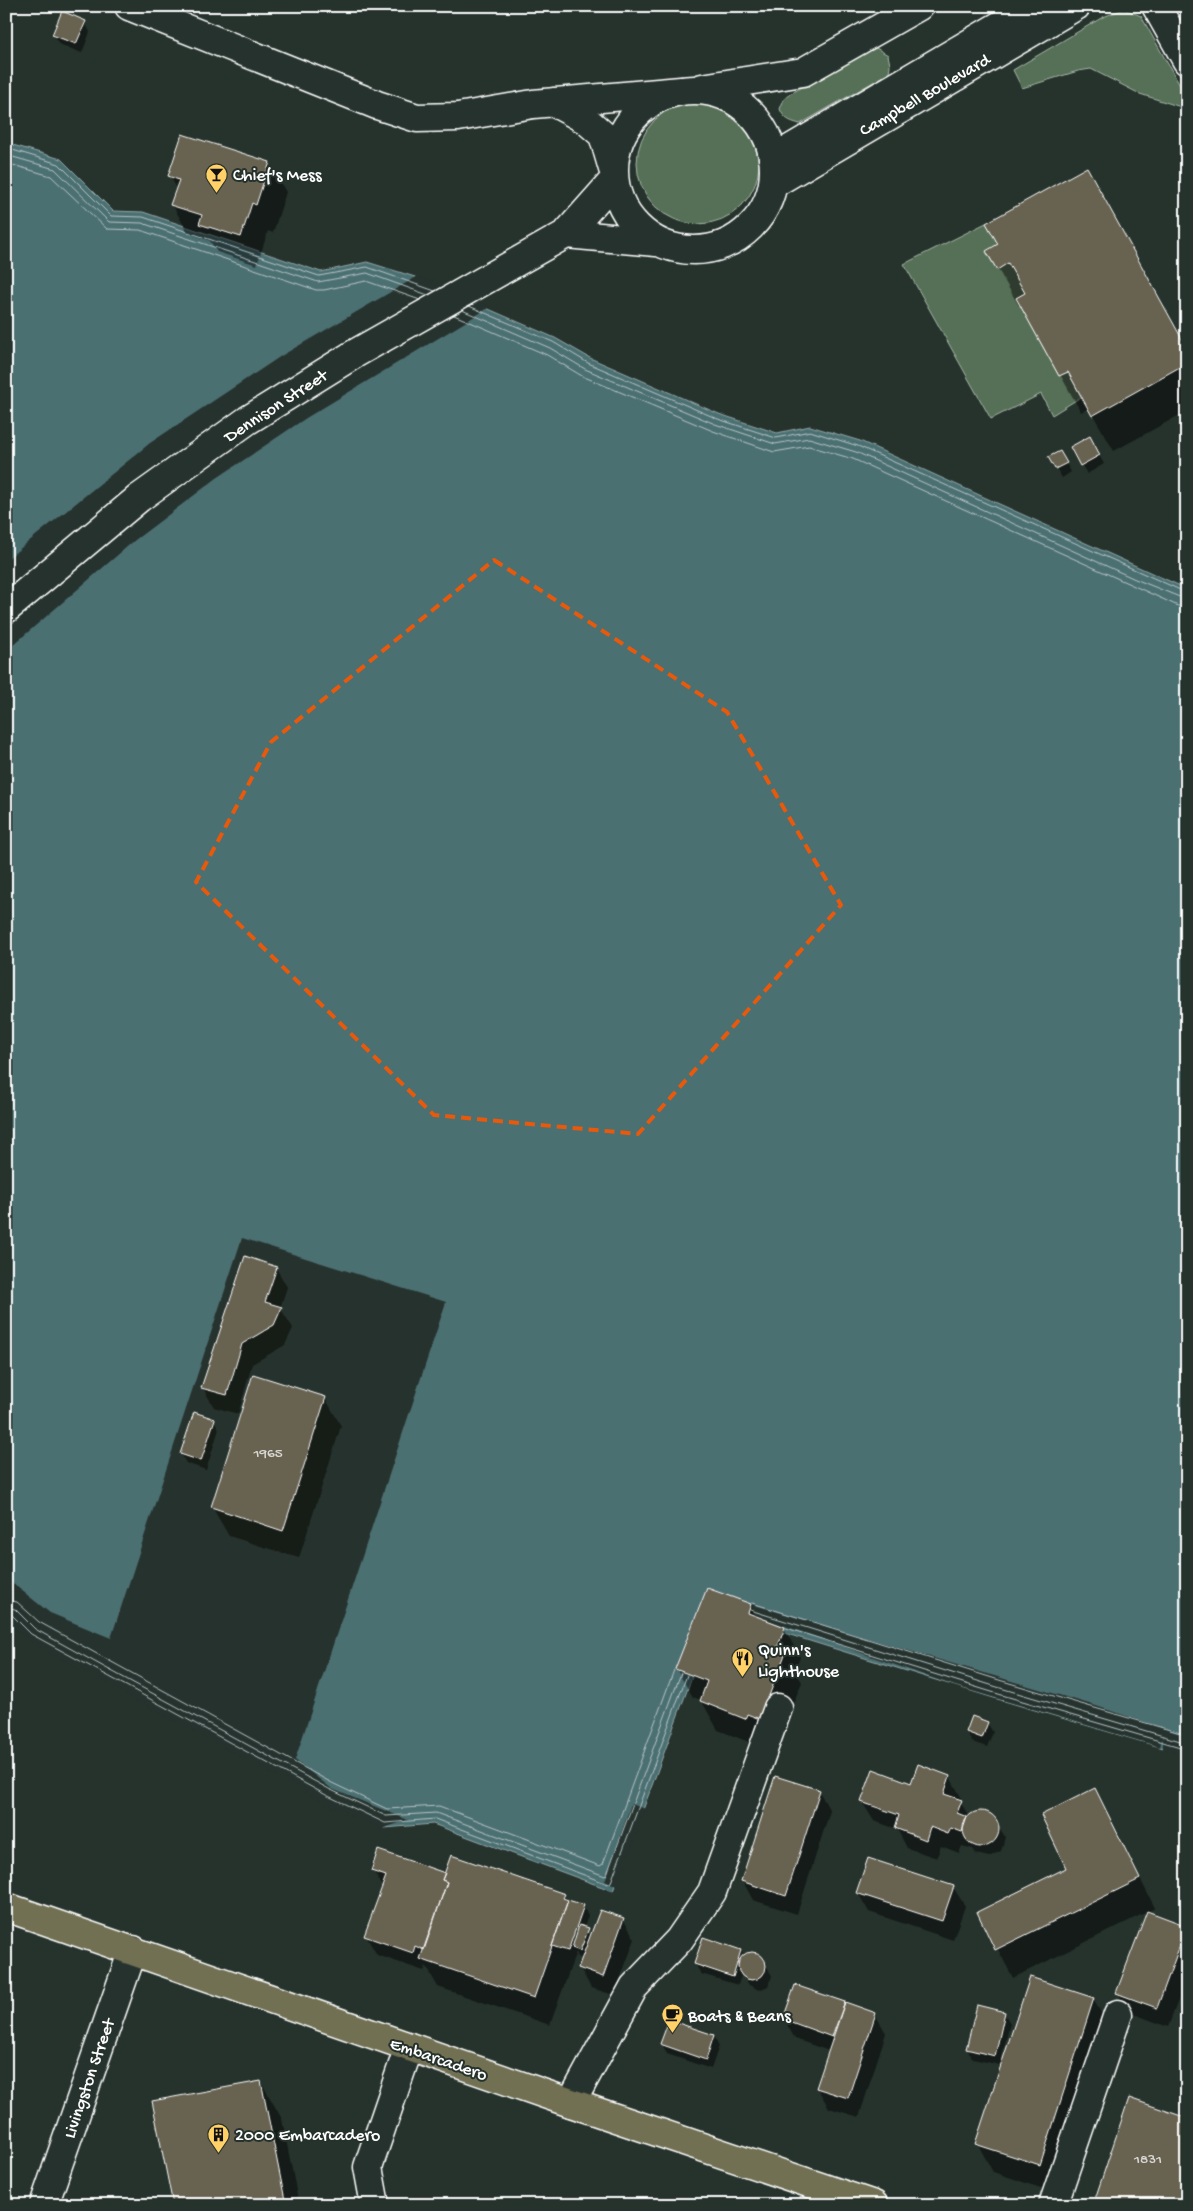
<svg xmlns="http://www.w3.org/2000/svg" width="1193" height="2211" viewBox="0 0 1193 2211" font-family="'Gochi Hand',sans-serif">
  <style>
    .green { fill: #557056; stroke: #aab8aa }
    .water { fill: #4c6f72; stroke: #94a9aa }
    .pier { fill: #26332d }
    .shadow { fill: #0007 }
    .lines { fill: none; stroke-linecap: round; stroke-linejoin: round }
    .shore { stroke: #b7c5c7; stroke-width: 1 }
    .building { fill: #686251; stroke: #fff }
    .minor-casing { stroke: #fff; stroke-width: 31 }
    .major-casing { stroke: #fff; stroke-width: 31 }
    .minor { stroke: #26332d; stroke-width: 28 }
    .major { stroke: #716f52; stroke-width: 28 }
    .marked { fill: none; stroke: #e8590c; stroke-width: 4; stroke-dasharray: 10 6; stroke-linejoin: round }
    .labels { text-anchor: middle; stroke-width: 4; stroke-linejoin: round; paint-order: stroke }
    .number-label { font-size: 15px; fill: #d9d8d4 }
    .street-label { font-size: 18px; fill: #fff; stroke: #26332d }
    .poi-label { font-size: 18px; fill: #fff; stroke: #26332d; text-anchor: start }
  </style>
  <rect width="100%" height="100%" fill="#26332d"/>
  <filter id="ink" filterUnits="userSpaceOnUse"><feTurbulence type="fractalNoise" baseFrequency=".02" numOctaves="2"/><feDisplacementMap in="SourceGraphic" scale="10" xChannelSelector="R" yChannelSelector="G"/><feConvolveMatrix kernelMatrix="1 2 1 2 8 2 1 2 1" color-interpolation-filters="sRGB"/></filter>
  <g filter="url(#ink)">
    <path class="green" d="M1124,9l17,7 46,82v5l-6,4 -41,-13 -49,-25 -13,2 -56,17 -9,-18 90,-53z
      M876,48l12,7 2,10 -1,8 -89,51c-11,-3 -16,-5 -20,-15l4,-10 6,-5 69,-39z
      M637 163a61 61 0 1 1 122 0a61 61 0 1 1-122 0Z
      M986,223l12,21 -12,8 11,18 11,-7 17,30 -9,5 43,78 9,-4 13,25 -29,18 -11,-21 -50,25 -87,-155z"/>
    <path class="water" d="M6,143l55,16 52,52 30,1 178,60 46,-10 48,15 140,61 35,20 129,56 58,19 33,-7 50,15 327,148v1166l-193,-57 -278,-86 -103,279 -180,-67 -49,4 -378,-211z"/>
    <path class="pier" d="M418,276l72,31 -184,111 -89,60 -82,62 -129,111v-91l144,-117 131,-87z
      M242,1238l204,64 -151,458 37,29 76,31 -24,8 -4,1 -57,-27 -35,-20 1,-2 -11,-3 -180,-98v-3l-15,-5 -56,-31 -21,-20v-42l44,35 61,25z
      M751,1604l345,102 91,30v21l-24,-7v-16l-3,13 -205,-61 -207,-73z
      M631,1804l15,5 -28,77 -13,-5z"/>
    <path class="shadow" d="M85,22l5,10 -8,21 -23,-9 -6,-9z
      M269,164l17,28 -13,41 -5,-2 -11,34 -40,-13 -7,-11 -22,-8 -16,-29 5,-15 -7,-13z
      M1000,245l187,104v62l-73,40 -25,-43 -8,4 -60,-108 -2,2 -31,-54z
      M1089,438l15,26 -17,10 -15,-26z
      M1060,453l11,19 -9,6 -12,-20z
      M276,1268l11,19 -7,21 13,20 -8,17 -33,19 -14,50 -24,-7 -11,-19z
      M325,1398l16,28 -42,132 -70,-22 -17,-29z
      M214,1420l5,9 -13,41 -20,-7 -5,-9z
      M750,1605l7,13 27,10 16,29 -5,14 7,11 -26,64 -14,1 -44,-17 -17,-30 -8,-3 -17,-28z
      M987,1723l6,9 -6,15 -15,-5 -5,-10z
      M918,1766l32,11 11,20 -2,4 11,16 9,-5 13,3 13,22 -4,14 -12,6 -13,-3 -3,-5 -11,-3 -3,7 -18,-7 -4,12 -30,-10 -10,-19 -23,-8 -12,-19 50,-17z
      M1095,1790l60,118 -142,70 -34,-65 89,-44z
      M819,1791l11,20 -33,103 -44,-14 -11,-20z
      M373,1870l73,4 118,21 4,6 15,5 5,10 -4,11 7,9 32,-17 12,20 -21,56 -23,-7 -11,-20 3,-9 -5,-2 -2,-5 -26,73 -112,-38 -12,-21 -2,5 -47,-16 -11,-19 17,-48z
      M953,1887l12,19 -12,34 -84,-28 -11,-19z
      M1147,1913l40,15v49l-19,50 -39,-15 -11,-19z
      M741,1951l3,5 8,-4 10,5 10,19 -4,10 -9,4 -10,-5 -7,-12 -4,12 -37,-11 -6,-10z
      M796,1986l79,28 11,19 -27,84 -30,-9 -12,-20 12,-37 -34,-12 -11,-20z
      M1093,1999l17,29 -54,165 -63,-21 -16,-29z
      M1004,2013l6,10 -10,42 -27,-6 -6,-10z
      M670,2021l44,15 5,10 -8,23 -44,-15 -5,-10z
      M261,2082l21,37 17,86h-125z
      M1096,2199l91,6h-88z"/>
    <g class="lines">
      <path class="shore" d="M6,148l53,16 52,52 32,1 176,59 48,-9 68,24
        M6,155l49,14 54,53 33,1 176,59 49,-9 61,22
        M6,163l45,13 56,53 33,1 176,60h8l42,-9 54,19
        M469,306l84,36 35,21 130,56 58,19 34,-7 48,15 329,147
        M462,310l88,38 35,21 130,55 60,20 34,-6 47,14 279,127 52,21
        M454,315l93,40 35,21 131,55 61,21 35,-6 44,13 279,126 46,21 9,1
        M6,1600l11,2 22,20 69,38 224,123 55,26 52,-3 161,60 3,-2 71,-194
        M752,1603l247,77 188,55
        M6,1607l9,2 20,20 69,38 225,122 57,27 50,-3 169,63 2,-2 74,-201
        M750,1610l247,77 190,56
        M6,1614l6,1 19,19 295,161 59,28 50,-4 173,65 3,-2 76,-207
        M786,1628l209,65 192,56"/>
    </g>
    <path class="building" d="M62,11l24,10 -10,23 -24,-9z
      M182,134l88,28 -14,43 -4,-2 -11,34 -42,-13 3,-9 -32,-10 9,-25 -11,-4z
      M1087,167l100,181v15l-95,53 -24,-44 -9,4 -43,-78 9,-5 -17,-30 -11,7 -11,-19 12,-7 -12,-21z
      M1090,436l10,19 -20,11 -10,-19z
      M1060,451l7,12 -12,6 -7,-12z
      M245,1256l32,11 -12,35 17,5 -8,18 -32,19 -15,51 -26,-7z
      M253,1374l73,23 -43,134 -72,-24z
      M194,1412l21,7 -14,42 -21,-7z
      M707,1588l44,16 -3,9 37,14 -8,22 9,3 -26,67 -13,-5 -2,5 -45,-18 7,-20 -32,-12z
      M972,1716l16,6 -6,16 -16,-6z
      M918,1764l32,12 -6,18 18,6 -5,13 10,4 -5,15 -11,-4 -3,6 -18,-7 -4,13 -31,-12 4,-13 -38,-13 12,-33 38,14z
      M775,1776l45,14 -34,106 -45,-15z
      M1095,1788l45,91 -145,71 -18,-38 89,-44 -25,-53z
      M963 1829a18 18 0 1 1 36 0a18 18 0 1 1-36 0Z
      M378,1850l67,23 -3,7 5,2 -23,68 -9,-4 -2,7 -49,-17 22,-60 -15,-5z
      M451,1855l114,39 -2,4 5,2 -34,98 -114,-39 27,-77 -5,-2z
      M868,1858l86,28 -12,35 -86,-28z
      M568,1900l16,5 -16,46 -16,-5z
      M600,1910l24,8 -21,59 -25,-9z
      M1147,1911l40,15 -30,82 -41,-15z
      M579,1925l10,3 -9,23 -8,-3z
      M703,1937l38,13 -8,27 -39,-13z
      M738 1966a14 14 0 1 1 28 0a14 14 0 1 1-28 0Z
      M1030,1977l64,21 -54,167 -65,-21z
      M795,1985l50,17 -13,35 -49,-18z
      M845,2002l31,11 -28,85 -32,-10z
      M977,2005l28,7 -10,44 -29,-7z
      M669,2020l45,15 -8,25 -46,-16z
      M261,2081l25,124h-113l-21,-104z
      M1129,2098l58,20v87h-76l-16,-6z"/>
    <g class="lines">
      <defs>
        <path id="minor" d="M129,6l248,99 40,13 41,-1 75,-13 148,-13
          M1156,6l31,55
          M702,88l101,-16 116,-66
          M614 170a80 80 0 1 1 160 0a80 80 0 1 1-160 0Z
          M553,102l33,18 17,15 10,34
          M773,159l260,-153
          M773,184l303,-178
          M566,234l90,8
          M6,609l133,-111 109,-78 108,-67 210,-119 48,-54
          M571,2103l63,-116 45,-47 33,-48 66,-184
          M44,2205l89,-255
          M375,2205l-7,-38 41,-120
          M1053,2205l65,-191"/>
        <path id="major" d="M6,1907l565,196 303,102"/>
      </defs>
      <use href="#minor" class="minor-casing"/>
      <use href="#major" class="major-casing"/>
      <use href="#minor" class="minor"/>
      <use href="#major" class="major"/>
    </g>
  </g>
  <path class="marked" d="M494,560l233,152 114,193 -203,229 -204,-19 -238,-233 75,-140z"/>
  <defs>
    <symbol id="bar-pin" viewBox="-11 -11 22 30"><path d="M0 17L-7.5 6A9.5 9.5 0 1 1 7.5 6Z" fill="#ffd166" stroke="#26332d"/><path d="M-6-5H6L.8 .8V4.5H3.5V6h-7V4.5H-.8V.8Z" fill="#111"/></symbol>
    <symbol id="restaurant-pin" viewBox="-11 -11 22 30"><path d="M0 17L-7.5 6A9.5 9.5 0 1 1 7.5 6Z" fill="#ffd166" stroke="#26332d"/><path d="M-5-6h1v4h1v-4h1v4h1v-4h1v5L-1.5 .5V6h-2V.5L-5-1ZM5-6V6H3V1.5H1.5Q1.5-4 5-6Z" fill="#111"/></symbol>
    <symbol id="cafe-pin" viewBox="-11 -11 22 30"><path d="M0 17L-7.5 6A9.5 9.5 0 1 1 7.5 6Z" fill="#ffd166" stroke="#26332d"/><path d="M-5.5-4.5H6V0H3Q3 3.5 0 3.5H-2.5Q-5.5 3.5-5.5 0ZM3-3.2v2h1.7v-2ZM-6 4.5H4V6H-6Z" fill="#111"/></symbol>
    <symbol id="building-pin" viewBox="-11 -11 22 30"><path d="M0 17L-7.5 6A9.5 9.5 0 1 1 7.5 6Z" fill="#ffd166" stroke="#26332d"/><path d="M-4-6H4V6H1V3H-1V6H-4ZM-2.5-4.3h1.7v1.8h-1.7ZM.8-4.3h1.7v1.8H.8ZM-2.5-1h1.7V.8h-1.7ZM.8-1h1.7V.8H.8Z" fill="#111"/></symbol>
  </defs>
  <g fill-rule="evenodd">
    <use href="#bar-pin" x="204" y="162" width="25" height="34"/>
    <use href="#restaurant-pin" x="730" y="1646" width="25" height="34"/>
    <use href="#cafe-pin" x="660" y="2002" width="25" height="34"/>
    <use href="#building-pin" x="206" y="2122" width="25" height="34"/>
  </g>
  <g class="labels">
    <g class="number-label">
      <text x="268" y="1457">1965</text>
      <text x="1148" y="2163">1831</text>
    </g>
    <g class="street-label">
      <text transform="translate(924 94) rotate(-30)" y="6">Campbell Boulevard</text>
      <text transform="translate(275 405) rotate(-33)" y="6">Dennison Street</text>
      <text transform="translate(439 2058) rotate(19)" y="6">Embarcadero</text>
      <text transform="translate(88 2078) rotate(-71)" y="6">Livingston Street</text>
    </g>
    <g class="poi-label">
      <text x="233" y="180">Chief's Mess</text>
      <text x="758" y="1655">Quinn's<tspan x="758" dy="21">Lighthouse</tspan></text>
      <text x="688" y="2021">Boats &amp; Beans</text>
      <text x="235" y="2140">2000 Embarcadero</text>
    </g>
  </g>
  <rect width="1193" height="2211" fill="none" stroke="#26332d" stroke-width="25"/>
  <rect x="12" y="12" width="1168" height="2186" fill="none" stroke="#fff" stroke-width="2" filter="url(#ink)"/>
</svg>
